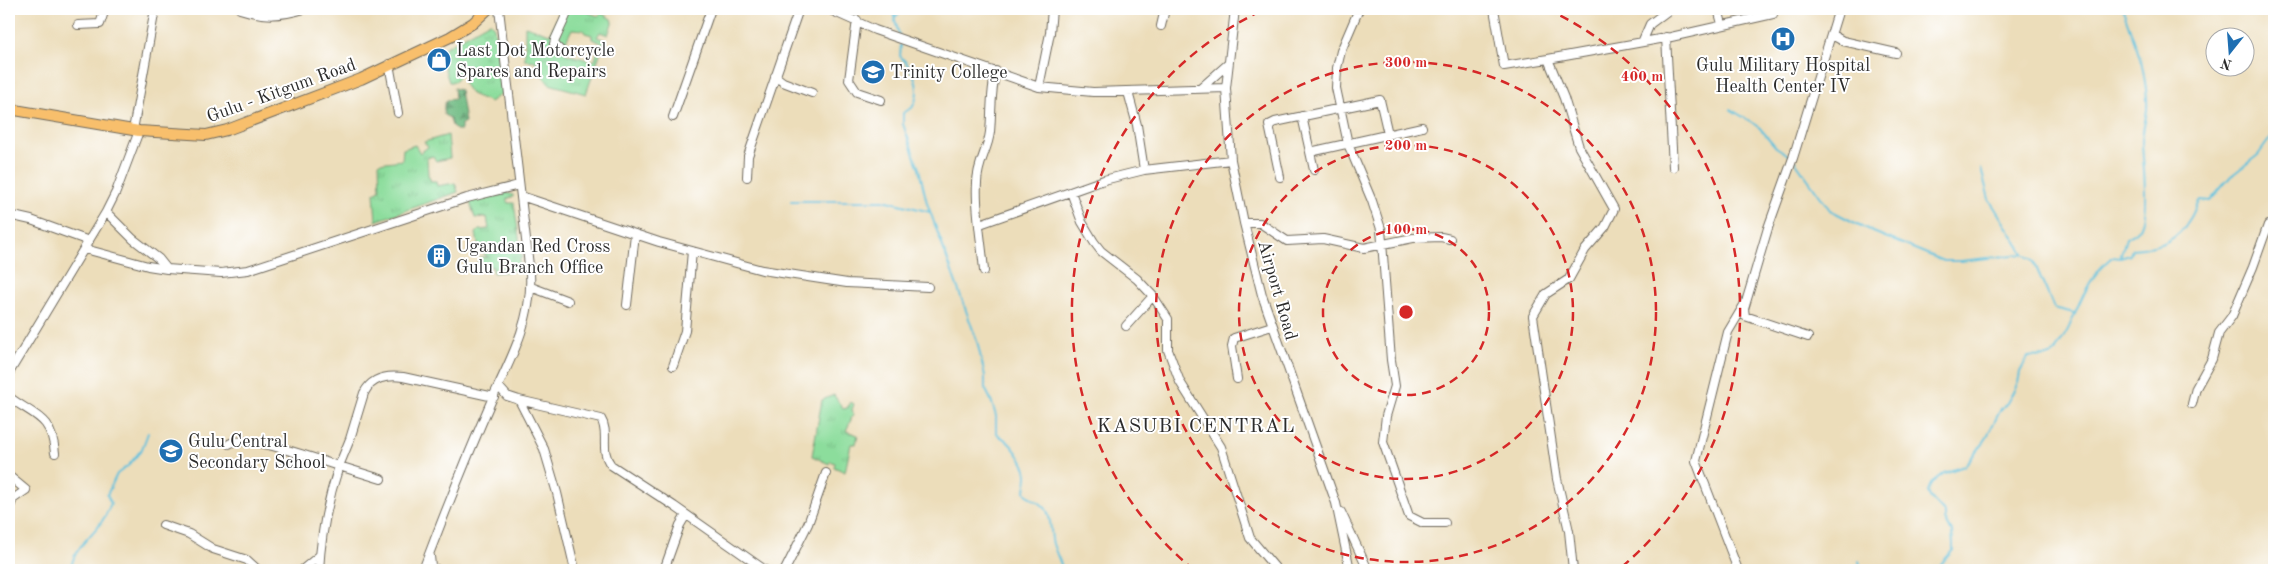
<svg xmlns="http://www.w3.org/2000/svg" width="2283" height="579" viewBox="0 0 2283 579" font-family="'Old Standard TT',serif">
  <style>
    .grass { fill: url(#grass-tufts); stroke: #5c8464 }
    .forest { fill: url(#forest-firs); stroke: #4e7458 }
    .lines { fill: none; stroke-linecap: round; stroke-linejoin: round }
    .stream { stroke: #5fc1dd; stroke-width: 2 }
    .minor-casing { stroke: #6f695d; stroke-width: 10 }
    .major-casing { stroke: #6f695d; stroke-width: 12 }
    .minor { stroke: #fff; stroke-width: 8 }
    .major { stroke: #f8bf6c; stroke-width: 10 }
    .ring { fill: none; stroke: #d62828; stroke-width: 2.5; stroke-dasharray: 9 6 }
    .labels { text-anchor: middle; stroke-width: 4; stroke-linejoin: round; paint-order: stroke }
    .poi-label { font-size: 18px; fill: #2b2b2b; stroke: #fff; text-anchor: start }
    .street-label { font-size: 18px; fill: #2b2b2b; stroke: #fff }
    .quarter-label { font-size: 20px; letter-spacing: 1px; fill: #2b2b2b; stroke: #fff }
    .centre { fill: #d62828; stroke: #fff; stroke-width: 2.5 }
    .ring-label { font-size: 15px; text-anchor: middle; font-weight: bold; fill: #d62828; stroke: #fff; stroke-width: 4; stroke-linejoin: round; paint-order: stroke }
  </style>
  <defs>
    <pattern id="grass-tufts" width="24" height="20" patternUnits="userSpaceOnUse" patternTransform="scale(1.25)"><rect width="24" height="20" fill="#8cdd9c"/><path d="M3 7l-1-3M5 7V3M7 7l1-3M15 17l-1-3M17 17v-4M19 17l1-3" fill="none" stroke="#79be87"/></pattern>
    <pattern id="forest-firs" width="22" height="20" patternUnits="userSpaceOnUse" patternTransform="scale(1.25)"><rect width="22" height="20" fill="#71bc84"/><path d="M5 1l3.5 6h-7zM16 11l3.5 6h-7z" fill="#5d996c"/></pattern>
  </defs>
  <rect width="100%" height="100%" fill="#fff"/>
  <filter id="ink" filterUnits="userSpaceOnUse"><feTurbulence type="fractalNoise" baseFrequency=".02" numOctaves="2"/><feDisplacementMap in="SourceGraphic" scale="10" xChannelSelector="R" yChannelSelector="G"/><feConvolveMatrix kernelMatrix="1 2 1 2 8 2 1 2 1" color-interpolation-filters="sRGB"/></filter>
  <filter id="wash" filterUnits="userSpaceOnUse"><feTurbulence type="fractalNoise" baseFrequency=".0096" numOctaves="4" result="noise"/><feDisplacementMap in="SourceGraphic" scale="20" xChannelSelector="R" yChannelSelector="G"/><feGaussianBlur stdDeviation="1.12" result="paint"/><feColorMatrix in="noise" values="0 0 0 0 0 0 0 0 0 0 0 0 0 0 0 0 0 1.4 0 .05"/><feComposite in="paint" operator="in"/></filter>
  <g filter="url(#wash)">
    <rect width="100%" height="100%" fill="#ecddba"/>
    <path class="grass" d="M561,9h26v3l11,4 3,-3 12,7 -5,15 -8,-3 -3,5 8,3 -1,4 -12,-5v-4l-7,-2 -2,-3 -11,-1 -9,18 3,7 26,7 3,-1 3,-11 3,2 -15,43 -37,-10 -6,-8 -7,-4v-11l-11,-1v-34l25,8z
      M490,22l4,5 9,66 -13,9 -19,-8 -8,-11 6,-11 -3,-2 -12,12h-5l-10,-31z
      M448,135l2,23 -14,3 -3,-5 -6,2 1,17 3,6h5l1,5 18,-3 3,9 -82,29 -2,-28 6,-3 -1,-27 23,-3 1,-11 12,-4 5,8 8,-6 -4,-5z
      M505,192l8,3v2l-6,2 1,4h6l8,55 -3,2 1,5 -4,1 -2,5 -21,2v-6l-16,-2 2,-8h9l-9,-7 -3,-17 3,-3 10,-1 -2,-12 -12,1 -5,-16z
      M834,395l9,14 4,-1 4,-6 3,2 -2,6 1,5 -7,16 12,4 -2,9h-5l-6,28 -11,-5 1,-4 -5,-2 -1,3 -17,-8 10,-56z"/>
    <path class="forest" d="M454,88l6,2 5,32 -4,2v6h-5l-4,-4 -2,-8 -6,-3v-10l3,-5 8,-1z"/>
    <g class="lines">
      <path class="stream" d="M892,9l7,26
        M895,17l9,-8
        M901,45l-1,11c14,13 23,34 12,52l-9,5v11l16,45 8,34 50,138 8,35v12l6,12 5,16v15l3,5c11,4 27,27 28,39 0,6 -2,12 -2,17 5,8 16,9 21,17 6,9 4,24 7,35 3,9 7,17 10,26
        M1730,109l28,17 18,21 14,9
        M1795,161l35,49 43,22 71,29h17l62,-7 10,6 21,48 20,5
        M1981,169l8,30 34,54
        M791,201h97l42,11
        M2120,258l6,-20c6,-3 12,-5 15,-12 8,-18 2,-63 1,-83 0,-12 4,-23 5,-34 1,-13 -2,-27 -4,-39 -4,-21 -14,-40 -20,-61
        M1859,561l2,9
        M71,570c1,-22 23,-35 33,-52 3,-5 5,-10 7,-15l-4,-8 10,-21 12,-9 13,-16 6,-16
        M1936,570l17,-20v-7l-1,-11 -7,-13v-6l-15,-16 -2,-5 3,-9 13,-10 20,-7 19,-22 18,-35 6,-6 11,-20 2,-11 8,-15 22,-1 5,-4c4,-9 11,-17 15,-27 12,-26 19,-49 42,-68l8,1 10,-3 2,-6c28,-2 45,-7 59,-32 3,-5 5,-12 9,-17l10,1 21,-25 27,-21 16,-22"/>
    </g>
  </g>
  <g filter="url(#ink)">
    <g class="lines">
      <defs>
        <path id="minor" d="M240,9c24,8 41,7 64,0
          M828,9l47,21 164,57 54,5 133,-4
          M1235,9l-9,79 5,72 13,63 18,72 74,208 14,67
          M1359,9l-18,42 -4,17 -1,20 12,56 24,57 9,28 10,131 4,26 -9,30 -3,26 26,74 14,7h22
          M1494,9l10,57 44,-7 16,39 15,49 35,62 -9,18 -20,23 -16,29 -23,15 -13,22 24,163 12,52 4,39
          M1718,9l4,15
          M857,20l-8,60 8,12 24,8
          M78,25l22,-1 5,-15
          M1161,26l4,-17
          M1832,35l11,6 53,12
          M1666,37l7,130
          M1643,40l7,-16 20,-15
          M561,51l-7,-7 1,-4 14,-31
          M1548,59l123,-22 102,-23
          M389,64l9,49
          M775,76l8,6 29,11
          M1039,87l11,-54 2,-24
          M1201,88l27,-24
          M1128,92l9,33 7,45
          M1302,116l12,54
          M673,117l38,-108
          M9,119l1,-10
          M133,130l22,-121
          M139,131l-23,61 -10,20 27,27 26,20 8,10 54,4 27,-3 219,-72 52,-13
          M1310,152l112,-25
          M747,177l1,-21 51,-147
          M1280,177l-11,-52 6,-3 105,-22 8,34
          M1071,192l11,30 12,20 7,9 36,28 16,17 15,23v31l12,32 41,65 29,91 27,32
          M521,196l138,46 103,28 85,13 81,4
          M9,215l22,5 58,21
          M1244,223h16l27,18 36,-2 41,9 49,-10 28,-1 9,2
          M980,224l124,-44 40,-10 87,-10
          M85,249l63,17 19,3
          M984,271c-2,-27 -9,-62 -7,-88 0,-20 11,-33 13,-51 2,-22 0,-39 6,-61
          M531,287l37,14
          M627,305l8,-71
          M1126,326l27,-30
          M1808,337l-63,-21 -1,-7 24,-81 25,-70 46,-149
          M673,366l12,-35 7,-80
          M9,373l97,-161
          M1237,379l-5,-33 2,-8 38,-12
          M499,387l8,9 12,4 82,19c9,14 -2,31 10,46l63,41 91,64
          M9,397c25,19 43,19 46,56
          M519,400l25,49 13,44 18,77
          M2192,404l4,-16 16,-29 7,-26 13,-17 21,-49 15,-42 6,1
          M229,444c17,-11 88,16 110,22l11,-27 14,-46c8,-16 23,-18 39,-16l91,20
          M9,476l17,14 -13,9 -4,10
          M1341,512l27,58
          M163,525l26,9 24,15 34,11 11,10
          M430,556l1,10 7,4
          M151,570h3
          M302,570l18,-15
          M319,570c2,-35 9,-71 20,-104l42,13
          M423,570c22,-58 45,-116 70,-173 18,-38 40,-80 37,-123l-31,-265
          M664,570l16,-45 6,-10
          M785,570l23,-46 18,-51
          M1738,570l-42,-109 32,-129 16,-27"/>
        <path id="major" d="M9,109l130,22 67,4 21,-5 134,-51 89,-42 23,-14 15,-14"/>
      </defs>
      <use href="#minor" class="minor-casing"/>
      <use href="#major" class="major-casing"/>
      <use href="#minor" class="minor"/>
      <use href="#major" class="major"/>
    </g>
  </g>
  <g class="ring">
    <circle cx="1406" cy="312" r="83"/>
    <circle cx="1406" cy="312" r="167"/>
    <circle cx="1406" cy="312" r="250"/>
    <path d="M1194 570A334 334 0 0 1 1265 9M1547 9A334 334 0 0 1 1618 570"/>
  </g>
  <defs>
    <symbol id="hospital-disc" viewBox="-11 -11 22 22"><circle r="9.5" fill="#1f6fb2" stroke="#fff"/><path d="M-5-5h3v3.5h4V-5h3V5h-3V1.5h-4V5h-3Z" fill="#fff"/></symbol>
    <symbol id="shop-disc" viewBox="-11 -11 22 22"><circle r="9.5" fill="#1f6fb2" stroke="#fff"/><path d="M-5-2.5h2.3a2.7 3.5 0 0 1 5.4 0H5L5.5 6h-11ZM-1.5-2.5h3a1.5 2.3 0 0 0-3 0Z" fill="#fff"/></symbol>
    <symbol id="school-disc" viewBox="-11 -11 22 22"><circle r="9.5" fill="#1f6fb2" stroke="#fff"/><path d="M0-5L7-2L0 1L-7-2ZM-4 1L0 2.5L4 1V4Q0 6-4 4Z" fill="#fff"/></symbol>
    <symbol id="building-disc" viewBox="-11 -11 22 22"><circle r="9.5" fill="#1f6fb2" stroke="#fff"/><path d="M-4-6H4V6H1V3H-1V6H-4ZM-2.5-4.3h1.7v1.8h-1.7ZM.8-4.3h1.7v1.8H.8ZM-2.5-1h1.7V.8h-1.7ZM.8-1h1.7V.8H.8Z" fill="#fff"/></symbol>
  </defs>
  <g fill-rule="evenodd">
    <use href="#hospital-disc" x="1769" y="25" width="28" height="28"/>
    <use href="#shop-disc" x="425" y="46" width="28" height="28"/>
    <use href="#school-disc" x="859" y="58" width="28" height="28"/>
    <use href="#building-disc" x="425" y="242" width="28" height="28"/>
    <use href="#school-disc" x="157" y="437" width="28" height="28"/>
  </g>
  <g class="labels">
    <g class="poi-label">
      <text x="456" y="56">Last Dot Motorcycle<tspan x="456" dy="21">Spares and Repairs</tspan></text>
      <text x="1783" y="71" text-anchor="middle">Gulu Military Hospital<tspan x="1783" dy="21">Health Center IV</tspan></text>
      <text x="890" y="78">Trinity College</text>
      <text x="456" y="252">Ugandan Red Cross<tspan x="456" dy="21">Gulu Branch Office</tspan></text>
      <text x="188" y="447">Gulu Central<tspan x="188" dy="21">Secondary School</tspan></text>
    </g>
    <g class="street-label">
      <text transform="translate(281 90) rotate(-20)" y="6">Gulu - Kitgum Road</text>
      <text transform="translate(1278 290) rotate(74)" y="6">Airport Road</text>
    </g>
    <g class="quarter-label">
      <text x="1196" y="432">KASUBI CENTRAL</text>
    </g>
  </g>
  <circle cx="1406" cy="312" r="8" class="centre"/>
  <g class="ring-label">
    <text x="1406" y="67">300 m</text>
    <text x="1642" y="81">400 m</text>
    <text x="1406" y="150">200 m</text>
    <text x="1406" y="234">100 m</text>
  </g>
  <rect width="2283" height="579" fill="none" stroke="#fff" stroke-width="30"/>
  <g transform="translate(2230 52) rotate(197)"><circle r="24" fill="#ffffff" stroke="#aaaaaa"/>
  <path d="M0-4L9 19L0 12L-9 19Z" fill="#1f6fb2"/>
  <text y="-8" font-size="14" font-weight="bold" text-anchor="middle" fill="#2b2b2b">N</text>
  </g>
</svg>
